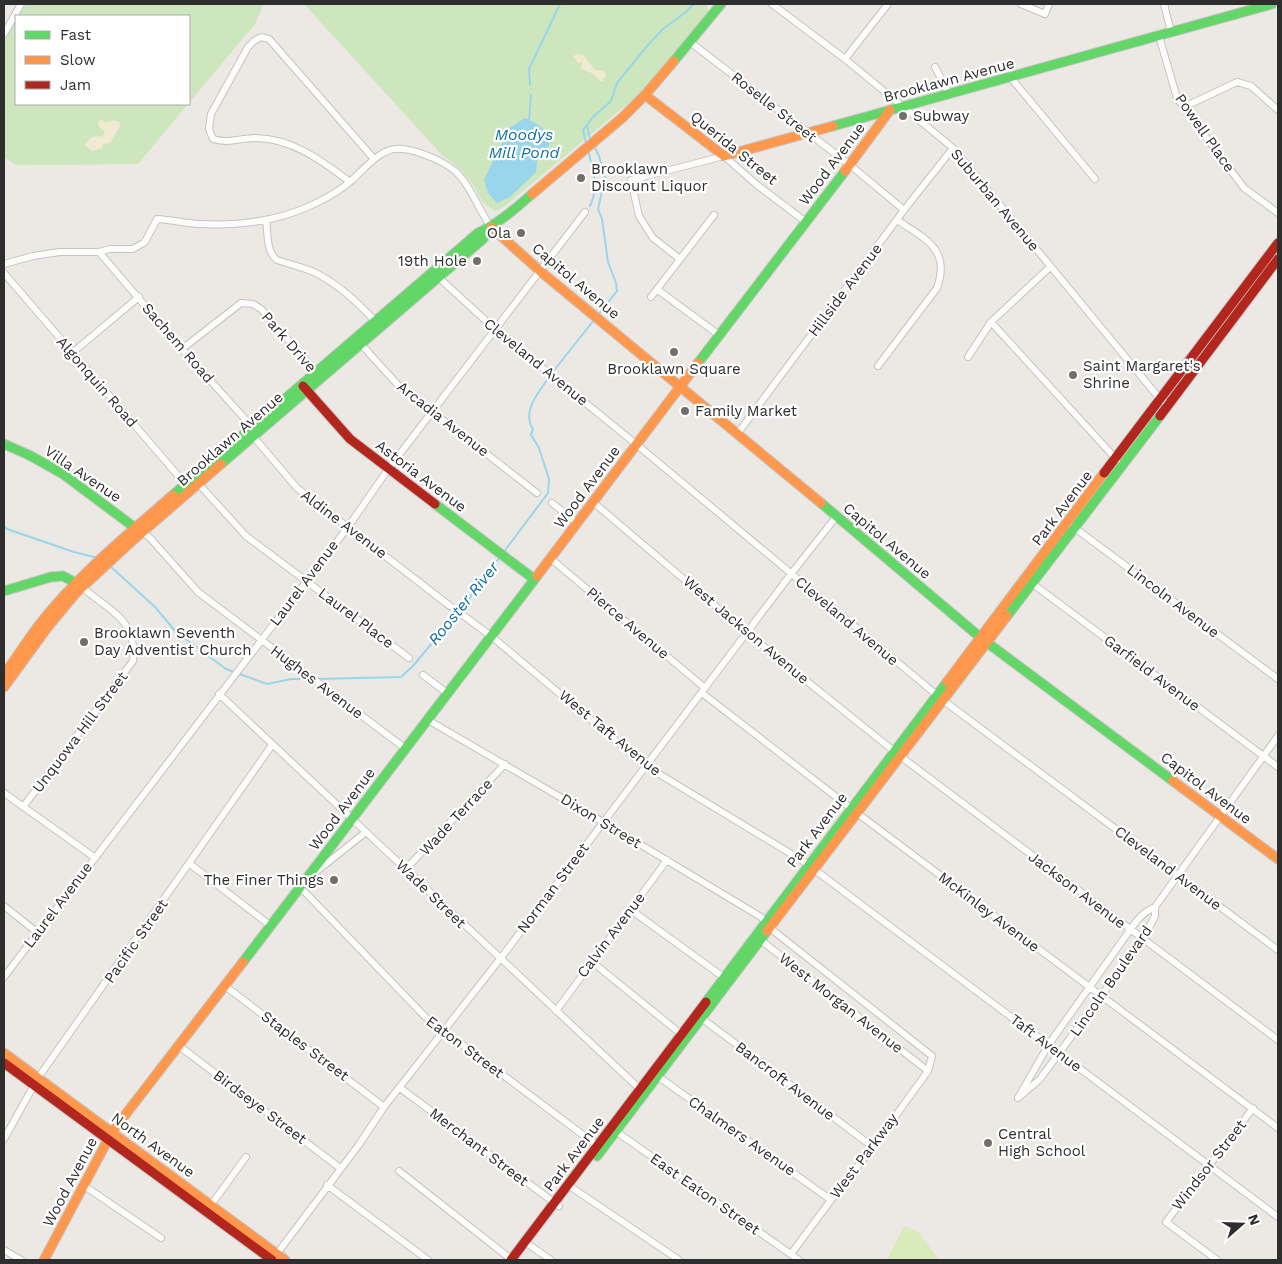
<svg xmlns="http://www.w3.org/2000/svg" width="1282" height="1264" viewBox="0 0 1282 1264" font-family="'Work Sans',sans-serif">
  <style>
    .green { fill: #cee6be }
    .sand { fill: #f0ead3 }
    .pitch { fill: #d9eabb }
    .water { fill: #99d6ec }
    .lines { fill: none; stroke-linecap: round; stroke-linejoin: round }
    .stream { stroke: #99d6ec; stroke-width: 2 }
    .street-casing { stroke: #c5c4c5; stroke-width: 8 }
    .fast-casing { stroke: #c5c4c5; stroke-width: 11 }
    .slow-casing { stroke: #c5c4c5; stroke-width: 11 }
    .jam-casing { stroke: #c5c4c5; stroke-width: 11 }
    .street { stroke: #fcfcfb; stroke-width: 6 }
    .fast { stroke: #63d668; stroke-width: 9 }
    .slow { stroke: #ff974d; stroke-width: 9 }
    .jam { stroke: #b3261e; stroke-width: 9 }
    .poi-dot { fill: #706f6e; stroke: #fff; stroke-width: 2 }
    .labels { text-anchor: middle; stroke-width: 4.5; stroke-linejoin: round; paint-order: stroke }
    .street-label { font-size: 15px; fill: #2e2e2e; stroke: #fff }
    .poi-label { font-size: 15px; fill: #2e2e2e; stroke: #fff; text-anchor: start }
    .water-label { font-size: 16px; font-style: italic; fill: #0d6fa3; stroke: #fff }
  </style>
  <rect width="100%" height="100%" fill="#ece8e4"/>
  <path class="green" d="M26,4h238l-9,20 -66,79v-87h-171z
    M304,4h402l3,7 -66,80 -138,115 -9,5c-16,-8 -14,-12 -23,-26 -8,-13 -19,-22 -31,-30z
    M16,20v84h172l-50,60 -122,1 -12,-8v-115z"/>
  <path class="sand" d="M577,54l6,1 12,15 9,1 2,4 -3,6h-3l-5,-6 -14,-7 1,-6 -4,1 -5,-7z
    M102,119l3,4 9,-3 5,2 1,4 -10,17 -7,1 -1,4 -10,3 -8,-6 8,-8 11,-1 2,-5 -5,-3 -2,-4 1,-3z"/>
  <path class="pitch" d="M906,1226l13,7 20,27h-52l14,-28z"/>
  <path class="water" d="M525,118c13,6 17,8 26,20l-4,13 -10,10 -1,11 -26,25 -13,6 -9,-10 -4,-13 25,-52z"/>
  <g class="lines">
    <path class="stream" d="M530,85l-1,-16 31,-65
      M529,120l2,-25
      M587,125l3,15
      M586,143l-3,-13 10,-13 18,-16 6,-18 30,-37 16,-17 23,-17 8,-8
      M594,146l5,10 6,22 -7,31 4,10 6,43 8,21 1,8 -18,23
      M588,150c5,22 12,34 2,56
      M552,373l42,-53
      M4,526l3,3 67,23 24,6
      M503,553l45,-60 1,-14 -10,-31 -8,-13 2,-6c-12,-18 7,-38 16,-52
      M110,566l45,41 21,25 50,37 41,15 24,-5h19
      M317,679l84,-2 12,-11 48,-58 5,-4 6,-10 28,-37"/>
    <defs>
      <path id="street" d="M772,4l73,55 108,89 207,251 8,6
        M1021,4l24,10 4,-10
        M1164,4l7,28
        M4,34l17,-30
        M1159,36l18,62 67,90 34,25
        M690,42l160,123 54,45
        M845,59l43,-55
        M935,67l14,27
        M1011,78l84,101
        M1184,107l53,-25 14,4 27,24
        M350,182c-28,-21 -58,-44 -95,-44 -16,0 -26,6 -42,1l-4,-10 2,-15 37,-67 6,-6 7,-4 8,2 105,120
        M266,220c2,12 0,32 11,40 12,4 25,7 37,12 26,13 45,32 64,52
        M99,252l83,97 72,80
        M680,259l-27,-21 -14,-22 -8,-36 93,-24 33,29 49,37
        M4,264l29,-8 27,-4h39l11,-3h23l12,-7 12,-23c14,1 28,4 42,5 38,2 80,-3 115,-20 13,-6 27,-14 38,-24 9,-8 18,-19 28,-25 7,-5 14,-7 22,-6 16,1 47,14 57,26 14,15 20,36 32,52
        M4,273l183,213
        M437,276l59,54 140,114 308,257 334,249
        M658,290l61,45
        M651,297l63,-82
        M991,322l126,138
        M359,342l39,43 139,108
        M182,349l59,-46 12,1 8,5 58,66
        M72,353l67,-56
        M968,357l23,-35 59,-55
        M878,366l59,-78c14,-39 -12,-49 -40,-68
        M738,433l166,-223 49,-62
        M252,435l45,53 153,118
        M197,482l49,54 163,122
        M593,502l154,131 153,123 378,284
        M552,503l25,20
        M1072,526l206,153
        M143,532l7,6 48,54 208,157
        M550,558l155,130
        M1029,581l249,186
        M464,616l27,20 155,130 157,95 475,356
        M423,675l24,18
        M702,693l155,120 421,315
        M219,694l423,397
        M428,720l175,102 158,95 14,15 157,124 -4,15 -55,76 -42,53 -40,54
        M4,793l90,64
        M23,807l110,-146c4,-43 -23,-49 -51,-74
        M190,864l81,62
        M406,869l99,-105
        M312,875l54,-43
        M300,887l137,142 14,7 148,111
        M4,906l34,27
        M1155,907v9l-12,23 -103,140 -22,19 31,-54 81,-114c7,-10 13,-18 25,-23l123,-171
        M631,910l95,69
        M758,938l170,133
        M591,961l90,73
        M4,977l344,-450 41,-59 196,-256
        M225,986l159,121
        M556,1011l111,-151
        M700,1017l173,130
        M179,1046l161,122
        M656,1075l175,125
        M400,1088l159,118
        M614,1130l185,130
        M4,1139l34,-61 234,-333
        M399,1171l113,89
        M83,1185l78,53
        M327,1185l101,75
        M568,1185l111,75
        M211,1205l35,-48
        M525,1242l26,18
        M4,1250l17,10
        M276,1255l82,-109 26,-39 116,-148 291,-385 45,-57
        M1217,1260l-51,-38 87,-114"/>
      <path id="fast" d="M674,61l47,-57
        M833,126l439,-122
        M698,363l147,-192
        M4,444l25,11 34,19 75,56
        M221,464l262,-225 8,-12
        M173,495l305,-262c21,-10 37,-24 54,-39
        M821,503l160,135 192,143
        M435,504l99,75
        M4,591l47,-14 12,-1 18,10
        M1007,616l153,-200
        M243,962l294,-386
        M706,1002l241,-320
        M597,1156l170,-225"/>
      <path id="slow" d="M645,95l79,61 109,-30
        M845,171l45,-61
        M532,194l90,-76 23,-23 29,-34
        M491,227l49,44 281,232
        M537,576l161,-213
        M4,675c12,-17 23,-34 35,-50 38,-49 88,-90 134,-130
        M947,682l157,-209
        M4,687l43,-59 29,-35 56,-52 89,-77
        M1173,781l105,78
        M767,931l240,-315
        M4,1053l281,207
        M44,1260l68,-128 131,-170"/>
      <path id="jam" d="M303,386l47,53 85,65
        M1160,416l118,-157
        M1104,473l174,-230
        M4,1063l268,197
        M511,1260l195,-258"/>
    </defs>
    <use href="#street" class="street-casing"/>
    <use href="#fast" class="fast-casing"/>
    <use href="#slow" class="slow-casing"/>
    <use href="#jam" class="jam-casing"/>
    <use href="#street" class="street"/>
    <use href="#fast" class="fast"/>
    <use href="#slow" class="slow"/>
    <use href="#jam" class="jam"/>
  </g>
  <g class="poi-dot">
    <circle cx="903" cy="116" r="5"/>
    <circle cx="581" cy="178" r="5"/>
    <circle cx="521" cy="233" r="5"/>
    <circle cx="477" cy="261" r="5"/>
    <circle cx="674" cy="352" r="5"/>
    <circle cx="1073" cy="375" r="5"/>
    <circle cx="685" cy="411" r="5"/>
    <circle cx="84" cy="642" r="5"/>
    <circle cx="334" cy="880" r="5"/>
    <circle cx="988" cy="1143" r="5"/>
  </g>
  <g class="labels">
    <g class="street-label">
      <text transform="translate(949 80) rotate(-15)" y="5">Brooklawn Avenue</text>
      <text transform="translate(774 107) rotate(38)" y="5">Roselle Street</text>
      <text transform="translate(1205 133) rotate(55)" y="5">Powell Place</text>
      <text transform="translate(734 148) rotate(39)" y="5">Querida Street</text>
      <text transform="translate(832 164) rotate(-53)" y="5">Wood Avenue</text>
      <text transform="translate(995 200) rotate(50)" y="5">Suburban Avenue</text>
      <text transform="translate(576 281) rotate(40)" y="5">Capitol Avenue</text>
      <text transform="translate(845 290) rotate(-53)" y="5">Hillside Avenue</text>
      <text transform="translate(289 342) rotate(49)" y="5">Park Drive</text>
      <text transform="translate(178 343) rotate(49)" y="5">Sachem Road</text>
      <text transform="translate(536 362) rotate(39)" y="5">Cleveland Avenue</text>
      <text transform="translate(97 382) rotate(49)" y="5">Algonquin Road</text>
      <text transform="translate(443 419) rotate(38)" y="5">Arcadia Avenue</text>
      <text transform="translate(230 439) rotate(-41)" y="5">Brooklawn Avenue</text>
      <text transform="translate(83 474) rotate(34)" y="5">Villa Avenue</text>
      <text transform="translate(421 476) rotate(37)" y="5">Astoria Avenue</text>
      <text transform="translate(587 487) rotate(-53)" y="5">Wood Avenue</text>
      <text transform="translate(1062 508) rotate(-53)" y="5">Park Avenue</text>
      <text transform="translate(344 524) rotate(37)" y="5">Aldine Avenue</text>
      <text transform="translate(887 541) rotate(40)" y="5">Capitol Avenue</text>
      <text transform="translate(304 583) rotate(-53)" y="5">Laurel Avenue</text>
      <text transform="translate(1173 601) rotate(37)" y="5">Lincoln Avenue</text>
      <text transform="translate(356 618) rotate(37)" y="5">Laurel Place</text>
      <text transform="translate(847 621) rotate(40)" y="5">Cleveland Avenue</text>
      <text transform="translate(628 623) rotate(40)" y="5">Pierce Avenue</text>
      <text transform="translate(746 630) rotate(40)" y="5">West Jackson Avenue</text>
      <text transform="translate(1152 673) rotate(37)" y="5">Garfield Avenue</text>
      <text transform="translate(317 682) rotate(37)" y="5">Hughes Avenue</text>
      <text transform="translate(80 732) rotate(-53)" y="5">Unquowa Hill Street</text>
      <text transform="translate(610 733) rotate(39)" y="5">West Taft Avenue</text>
      <text transform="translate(1206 788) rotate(37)" y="5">Capitol Avenue</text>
      <text transform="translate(342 809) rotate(-53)" y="5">Wood Avenue</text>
      <text transform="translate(456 817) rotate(-47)" y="5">Wade Terrace</text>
      <text transform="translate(601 821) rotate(31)" y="5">Dixon Street</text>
      <text transform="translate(817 830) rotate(-53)" y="5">Park Avenue</text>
      <text transform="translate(1168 868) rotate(37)" y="5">Cleveland Avenue</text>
      <text transform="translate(553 888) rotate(-53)" y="5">Norman Street</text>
      <text transform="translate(1077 890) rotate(37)" y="5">Jackson Avenue</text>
      <text transform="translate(431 894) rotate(44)" y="5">Wade Street</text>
      <text transform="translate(58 905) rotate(-53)" y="5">Laurel Avenue</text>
      <text transform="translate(989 912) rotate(37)" y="5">McKinley Avenue</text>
      <text transform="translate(611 935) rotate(-53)" y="5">Calvin Avenue</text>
      <text transform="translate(136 941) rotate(-55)" y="5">Pacific Street</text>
      <text transform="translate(1111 981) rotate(-55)" y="5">Lincoln Boulevard</text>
      <text transform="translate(841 1003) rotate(38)" y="5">West Morgan Avenue</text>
      <text transform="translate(1046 1043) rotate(37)" y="5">Taft Avenue</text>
      <text transform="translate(305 1046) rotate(37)" y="5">Staples Street</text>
      <text transform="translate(465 1047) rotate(37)" y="5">Eaton Street</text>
      <text transform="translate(785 1081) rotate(37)" y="5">Bancroft Avenue</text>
      <text transform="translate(260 1107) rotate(37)" y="5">Birdseye Street</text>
      <text transform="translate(742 1136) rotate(35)" y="5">Chalmers Avenue</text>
      <text transform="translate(153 1145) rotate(36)" y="5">North Avenue</text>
      <text transform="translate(479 1147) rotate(37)" y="5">Merchant Street</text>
      <text transform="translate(574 1154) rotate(-53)" y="5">Park Avenue</text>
      <text transform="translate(864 1156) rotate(-53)" y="5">West Parkway</text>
      <text transform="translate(1209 1165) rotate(-52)" y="5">Windsor Street</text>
      <text transform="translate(70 1182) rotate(-62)" y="5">Wood Avenue</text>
      <text transform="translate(705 1194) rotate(35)" y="5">East Eaton Street</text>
    </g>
    <g class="poi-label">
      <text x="913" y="121">Subway</text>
      <text x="591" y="174">Brooklawn<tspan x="591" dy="17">Discount Liquor</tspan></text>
      <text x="511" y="238" text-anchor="end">Ola</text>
      <text x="467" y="266" text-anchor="end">19th Hole</text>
      <text x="1083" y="371">Saint Margaret's<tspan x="1083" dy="17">Shrine</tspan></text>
      <text x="674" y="374" text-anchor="middle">Brooklawn Square</text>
      <text x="695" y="416">Family Market</text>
      <text x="94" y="638">Brooklawn Seventh<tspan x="94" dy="17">Day Adventist Church</tspan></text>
      <text x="324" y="885" text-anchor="end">The Finer Things</text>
      <text x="998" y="1139">Central<tspan x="998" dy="17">High School</tspan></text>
    </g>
    <g class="water-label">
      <text x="524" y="140">Moodys<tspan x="524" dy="18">Mill Pond</tspan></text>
      <text transform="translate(463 603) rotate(-51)" y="6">Rooster River</text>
    </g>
  </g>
  <rect width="1282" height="1264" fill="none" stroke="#2e2e2e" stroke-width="10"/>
  <rect x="15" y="15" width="175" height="90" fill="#ffffff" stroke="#ababab"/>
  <rect x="25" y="31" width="25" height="8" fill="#63d668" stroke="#ababab"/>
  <text x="60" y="40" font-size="15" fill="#2e2e2e">Fast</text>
  <rect x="25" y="56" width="25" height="8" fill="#ff974d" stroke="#ababab"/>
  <text x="60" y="65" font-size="15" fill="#2e2e2e">Slow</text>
  <rect x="25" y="81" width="25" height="8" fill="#b3261e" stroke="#ababab"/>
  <text x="60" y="90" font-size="15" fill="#2e2e2e">Jam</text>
  <g transform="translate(1242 1224) rotate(70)" stroke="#ffffff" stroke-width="4" paint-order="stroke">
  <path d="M0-4L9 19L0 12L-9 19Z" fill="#2e2e2e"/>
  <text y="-8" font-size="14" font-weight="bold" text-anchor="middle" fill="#2e2e2e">N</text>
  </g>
</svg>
